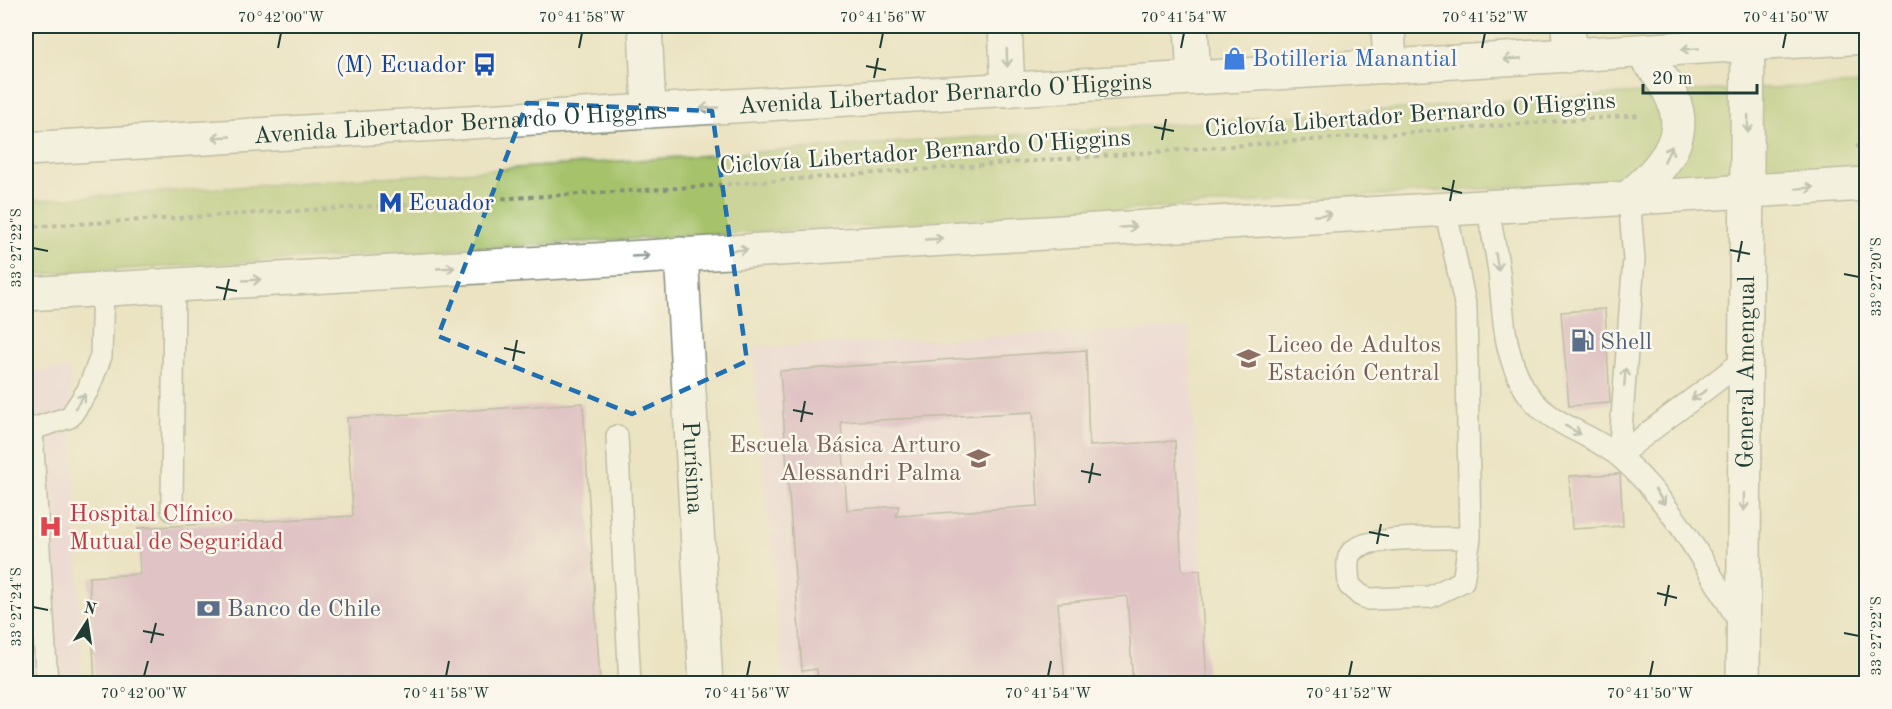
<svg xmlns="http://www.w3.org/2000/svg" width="1892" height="709" viewBox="0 0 1892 709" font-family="'Old Standard TT',serif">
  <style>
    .built { fill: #efd0e7 }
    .green { fill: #a6c26a; stroke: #62804f; stroke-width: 1.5 }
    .building { fill: #d29cc7; fill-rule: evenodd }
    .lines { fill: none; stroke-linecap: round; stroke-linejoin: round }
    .lane-casing { stroke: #85907b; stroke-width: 24 }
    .street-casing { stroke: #85907b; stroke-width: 36 }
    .secondary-casing { stroke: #85907b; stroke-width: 36 }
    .primary-casing { stroke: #85907b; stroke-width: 36 }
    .path { stroke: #85907b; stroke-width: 4; stroke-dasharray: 4.5 4.5; stroke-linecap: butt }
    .lane { stroke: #fff; stroke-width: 21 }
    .street { stroke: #fff; stroke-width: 33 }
    .secondary { stroke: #fff; stroke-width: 33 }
    .primary { stroke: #fff; stroke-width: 33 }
    .oneway { stroke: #8f9e9a }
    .marked { fill: none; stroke: #1f6fb2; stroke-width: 4.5; stroke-dasharray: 12 8; stroke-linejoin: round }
    .ticks { fill: none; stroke: #1f3d34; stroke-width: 2 }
    .labels { text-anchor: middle; stroke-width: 5; stroke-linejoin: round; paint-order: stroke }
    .shop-label { font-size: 24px; fill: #366cbe; stroke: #fbf7ec; text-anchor: start }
    .transit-label { font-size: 24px; fill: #164399; stroke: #fbf7ec; text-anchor: end }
    .street-label { font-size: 24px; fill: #1f3d34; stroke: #fbf7ec }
    .service-label { font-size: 24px; fill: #4e5e75; stroke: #fbf7ec; text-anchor: start }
    .education-label { font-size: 24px; fill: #785e54; stroke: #fbf7ec; text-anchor: start }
    .health-label { font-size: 24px; fill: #be3a42; stroke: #fbf7ec; text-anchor: start }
    .neatline { fill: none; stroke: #1f3d34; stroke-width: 2 }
    .ticks-label { font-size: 15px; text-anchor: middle; fill: #1f3d34 }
  </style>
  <rect width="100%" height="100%" fill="#fbf7ec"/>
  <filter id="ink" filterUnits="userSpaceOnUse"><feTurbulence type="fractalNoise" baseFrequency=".0167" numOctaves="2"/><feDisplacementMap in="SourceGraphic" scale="12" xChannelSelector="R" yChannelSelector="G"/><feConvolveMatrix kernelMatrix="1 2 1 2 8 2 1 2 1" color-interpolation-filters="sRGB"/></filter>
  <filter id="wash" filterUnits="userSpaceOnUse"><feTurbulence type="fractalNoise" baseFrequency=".008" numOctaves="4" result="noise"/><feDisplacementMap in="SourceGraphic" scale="24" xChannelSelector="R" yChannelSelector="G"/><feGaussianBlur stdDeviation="1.35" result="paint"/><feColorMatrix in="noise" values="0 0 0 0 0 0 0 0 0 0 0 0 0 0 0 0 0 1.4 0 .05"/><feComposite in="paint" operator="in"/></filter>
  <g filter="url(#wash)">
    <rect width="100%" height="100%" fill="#ebe3c2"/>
    <path class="built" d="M1189,328l18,355h-423l-31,-336z
      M70,369l13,314 -57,1v-313z"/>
    <path class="green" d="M1866,84v82l-1840,109v-74l1595,-107z"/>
    <g id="blocks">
      <path class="building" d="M1605,309l5,94 -41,3 -8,-94z
        M1086,350l3,96 86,-5 7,130 18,-1 7,114h-74l-6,-88 -69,7 7,81h-247l-1,-15 -15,2 -22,-300zM1033,412l5,94 -142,10 3,-10 -52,4 -6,-88z
        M583,403l17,281h-505l-6,-107 51,-3 -2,-46 215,-12 -6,-98z
        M1620,474l3,52 -51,3 -3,-53z"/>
    </g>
  </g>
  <g filter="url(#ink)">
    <use href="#blocks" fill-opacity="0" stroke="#85907b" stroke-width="1.5"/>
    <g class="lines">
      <defs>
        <path id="lane" d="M1487,205c4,22 9,45 12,67 5,42 3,76 24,114 22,40 67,45 98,72 52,45 86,110 121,169
          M1445,207l21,102 4,229 -7,43 -33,16 -61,2 -9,-4 -11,-10c0,-8 -3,-20 0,-28 6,-24 98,-18 121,-19
          M26,431l44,-14 18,-27 13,-34 2,-67
          M32,431l15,253
          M617,436l13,248
          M1619,456l15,-197 -5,-62
          M1619,456c41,-34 85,-64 126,-97
          M172,510l2,-226"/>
        <g id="street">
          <path d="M645,26l4,85"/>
          <path d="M1005,26l3,64"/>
          <path d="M1191,26l3,52"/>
          <path d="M1388,26l2,41"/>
          <path d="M1568,26l2,30"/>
          <path id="s1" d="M681,254l25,430"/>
        </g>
        <g id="secondary">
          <path id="s2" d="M1743,684l5,-658"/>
        </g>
        <g id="primary">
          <path id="s3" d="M26,149l1840,-112"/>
          <path d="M1629,197c61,-51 65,-86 12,-145"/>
          <path d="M26,294l1840,-110"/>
        </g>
      </defs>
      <use href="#lane" class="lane-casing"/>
      <use href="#street" class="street-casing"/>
      <use href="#secondary" class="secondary-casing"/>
      <use href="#primary" class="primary-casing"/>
      <path class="path" d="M1856,147l10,-4
        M26,227l653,-39 961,-73"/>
      <use href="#lane" class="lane"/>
      <use href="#street" class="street"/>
      <use href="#secondary" class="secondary"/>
      <use href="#primary" class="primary"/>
    </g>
    <defs><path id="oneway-shaft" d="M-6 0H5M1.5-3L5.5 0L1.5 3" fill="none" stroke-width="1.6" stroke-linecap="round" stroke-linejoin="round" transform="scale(1.5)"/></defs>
    <g class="oneway">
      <use href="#oneway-shaft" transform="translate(1690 49) rotate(176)"/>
      <use href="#oneway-shaft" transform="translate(1007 58) rotate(88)"/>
      <use href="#oneway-shaft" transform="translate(1512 59) rotate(177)"/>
      <use href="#oneway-shaft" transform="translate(709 108) rotate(177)"/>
      <use href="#oneway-shaft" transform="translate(1748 124) rotate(91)"/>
      <use href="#oneway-shaft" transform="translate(221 137) rotate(177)"/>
      <use href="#oneway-shaft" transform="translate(1668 154) rotate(-64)"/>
      <use href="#oneway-shaft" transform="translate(1805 188) rotate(-4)"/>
      <use href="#oneway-shaft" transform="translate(1323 215) rotate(-4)"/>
      <use href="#oneway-shaft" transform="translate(1128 227) rotate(-4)"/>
      <use href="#oneway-shaft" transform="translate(934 239) rotate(-3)"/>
      <use href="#oneway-shaft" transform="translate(739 250) rotate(-3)"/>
      <use href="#oneway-shaft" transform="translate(641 256) rotate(-3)"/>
      <use href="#oneway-shaft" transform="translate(1497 262) rotate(80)"/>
      <use href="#oneway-shaft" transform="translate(446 268) rotate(-3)"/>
      <use href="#oneway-shaft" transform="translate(252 280) rotate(-3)"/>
      <use href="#oneway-shaft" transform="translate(1625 377) rotate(-85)"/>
      <use href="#oneway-shaft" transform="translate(1699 395) rotate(147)"/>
      <use href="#oneway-shaft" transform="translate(80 401) rotate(-55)"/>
      <use href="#oneway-shaft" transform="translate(1573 430) rotate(29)"/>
      <use href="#oneway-shaft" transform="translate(1660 497) rotate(56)"/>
      <use href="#oneway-shaft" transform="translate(1744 502) rotate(90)"/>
    </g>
  </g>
  <path d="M0 0H1892V709H0ZM527,103l185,8 35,250 -115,53 -194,-78z" fill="#ebe3c2" fill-opacity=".55" fill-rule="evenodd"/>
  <path class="marked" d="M527,103l185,8 35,250 -115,53 -194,-78z"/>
  <path class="ticks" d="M278,48l3,-15M579,48l3,-15M880,48l3,-15M1181,48l3,-15M1482,48l3,-15M1783,48l3,-15M866,66l20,4M874,78l4,-20M1154,127l20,4M1162,140l4,-21M1442,188l20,5M1450,201l4,-21M33,248l15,3M1730,250l20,4M1738,262l4,-21M1844,274l15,3M216,287l21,4M224,300l5,-21M504,348l21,5M513,361l4,-21M793,410l20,4M801,422l4,-21M1081,471l20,4M1089,483l4,-20M1369,532l20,4M1377,544l4,-20M1657,593l20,5M1665,606l4,-21M33,607l15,3M143,631l21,4M1844,633l15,3M151,643l5,-20M144,676l4,-15M446,676l3,-15M747,676l3,-15M1048,676l3,-15M1349,676l3,-15M1650,676l3,-15"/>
  <defs>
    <symbol id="shop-bare" viewBox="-9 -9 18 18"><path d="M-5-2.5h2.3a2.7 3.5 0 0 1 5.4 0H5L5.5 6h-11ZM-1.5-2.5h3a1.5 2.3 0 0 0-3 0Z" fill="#3f7fe0" stroke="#fbf7ec" stroke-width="2.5" paint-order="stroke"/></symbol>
    <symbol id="bus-bare" viewBox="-9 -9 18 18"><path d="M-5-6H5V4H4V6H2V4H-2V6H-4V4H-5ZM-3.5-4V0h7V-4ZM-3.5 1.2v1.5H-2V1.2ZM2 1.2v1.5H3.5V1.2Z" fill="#1a4fb4" stroke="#fbf7ec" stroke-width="2.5" paint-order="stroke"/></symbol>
    <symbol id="metro-bare" viewBox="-9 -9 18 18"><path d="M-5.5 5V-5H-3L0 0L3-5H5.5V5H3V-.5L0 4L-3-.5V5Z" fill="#1a4fb4" stroke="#fbf7ec" stroke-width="2.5" paint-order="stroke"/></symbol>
    <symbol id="fuel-bare" viewBox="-9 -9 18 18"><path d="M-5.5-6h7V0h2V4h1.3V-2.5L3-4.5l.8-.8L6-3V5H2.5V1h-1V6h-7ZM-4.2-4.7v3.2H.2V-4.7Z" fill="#5c6f8a" stroke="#fbf7ec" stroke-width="2.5" paint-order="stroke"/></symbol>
    <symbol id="school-bare" viewBox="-9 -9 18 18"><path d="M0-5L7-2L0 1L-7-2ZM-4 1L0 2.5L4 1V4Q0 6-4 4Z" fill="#8d6e63" stroke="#fbf7ec" stroke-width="2.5" paint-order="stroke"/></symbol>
    <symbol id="hospital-bare" viewBox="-9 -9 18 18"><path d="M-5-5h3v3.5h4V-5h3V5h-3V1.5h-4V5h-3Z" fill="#e0444e" stroke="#fbf7ec" stroke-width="2.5" paint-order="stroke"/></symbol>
    <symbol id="bank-bare" viewBox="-9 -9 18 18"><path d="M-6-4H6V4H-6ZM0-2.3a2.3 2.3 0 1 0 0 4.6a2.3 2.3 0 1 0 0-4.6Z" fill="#5c6f8a" stroke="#fbf7ec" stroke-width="2.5" paint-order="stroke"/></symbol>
  </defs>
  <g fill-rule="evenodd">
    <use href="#shop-bare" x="1218" y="42" width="33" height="33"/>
    <use href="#bus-bare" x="468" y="48" width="33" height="33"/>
    <use href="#metro-bare" x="374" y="186" width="33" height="33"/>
    <use href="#fuel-bare" x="1566" y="324" width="33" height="33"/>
    <use href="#school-bare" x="1232" y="342" width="33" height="33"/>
    <use href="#school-bare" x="962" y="442" width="33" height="33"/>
    <use href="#hospital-bare" x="34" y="510" width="33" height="33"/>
    <use href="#bank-bare" x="192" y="592" width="33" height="33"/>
  </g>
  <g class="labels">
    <g class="shop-label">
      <text x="1252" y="66">Botilleria Manantial</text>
    </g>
    <g class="transit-label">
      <text x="466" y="72">(M) Ecuador</text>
      <text x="408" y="210" text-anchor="start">Ecuador</text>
    </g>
    <g class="street-label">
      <text dy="8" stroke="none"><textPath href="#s3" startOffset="921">Avenida Libertador Bernardo O'Higgins</textPath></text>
      <text transform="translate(1410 114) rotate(-4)" y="8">Ciclovía Libertador Bernardo O'Higgins</text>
      <text dy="8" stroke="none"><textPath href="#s3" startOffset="435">Avenida Libertador Bernardo O'Higgins</textPath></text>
      <text transform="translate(925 151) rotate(-4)" y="8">Ciclovía Libertador Bernardo O'Higgins</text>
      <text dy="8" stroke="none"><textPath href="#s2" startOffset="312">General Amengual</textPath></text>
      <text dy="8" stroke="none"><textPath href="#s1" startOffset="214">Purísima</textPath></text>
    </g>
    <g class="service-label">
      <text x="1600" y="349">Shell</text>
      <text x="227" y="616">Banco de Chile</text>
    </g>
    <g class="education-label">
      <text x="1267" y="352">Liceo de Adultos<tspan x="1267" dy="28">Estación Central</tspan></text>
      <text x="961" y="452" text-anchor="end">Escuela Básica Arturo<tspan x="961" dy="28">Alessandri Palma</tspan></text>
    </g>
    <g class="health-label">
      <text x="69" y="521">Hospital Clínico<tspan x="69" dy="28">Mutual de Seguridad</tspan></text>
    </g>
  </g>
  <rect width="1892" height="709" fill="none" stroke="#fbf7ec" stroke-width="66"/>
  <g transform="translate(87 622) rotate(12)" stroke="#fbf7ec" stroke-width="4.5" paint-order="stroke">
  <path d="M0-4.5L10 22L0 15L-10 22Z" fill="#1f3d34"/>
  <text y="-9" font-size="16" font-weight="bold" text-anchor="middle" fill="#1f3d34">N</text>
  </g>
  <path d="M1643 84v9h114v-9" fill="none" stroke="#1f3d34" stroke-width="3"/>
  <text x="1652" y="84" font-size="18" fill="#1f3d34" stroke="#fbf7ec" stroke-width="4.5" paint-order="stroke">20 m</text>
  <rect x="33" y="33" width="1826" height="643" class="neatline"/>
  <g class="ticks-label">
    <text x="281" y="22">70°42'00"W</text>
    <text x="582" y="22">70°41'58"W</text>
    <text x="883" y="22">70°41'56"W</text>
    <text x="1184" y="22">70°41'54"W</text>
    <text x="1485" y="22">70°41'52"W</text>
    <text x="1786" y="22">70°41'50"W</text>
    <text transform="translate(16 248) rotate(-90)" y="5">33°27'22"S</text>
    <text transform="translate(1876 277) rotate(-90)" y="5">33°27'20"S</text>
    <text transform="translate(16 607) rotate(-90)" y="5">33°27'24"S</text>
    <text transform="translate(1876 636) rotate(-90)" y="5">33°27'22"S</text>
    <text x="144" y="698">70°42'00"W</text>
    <text x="446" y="698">70°41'58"W</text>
    <text x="747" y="698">70°41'56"W</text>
    <text x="1048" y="698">70°41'54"W</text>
    <text x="1349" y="698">70°41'52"W</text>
    <text x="1650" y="698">70°41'50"W</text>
  </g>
</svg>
